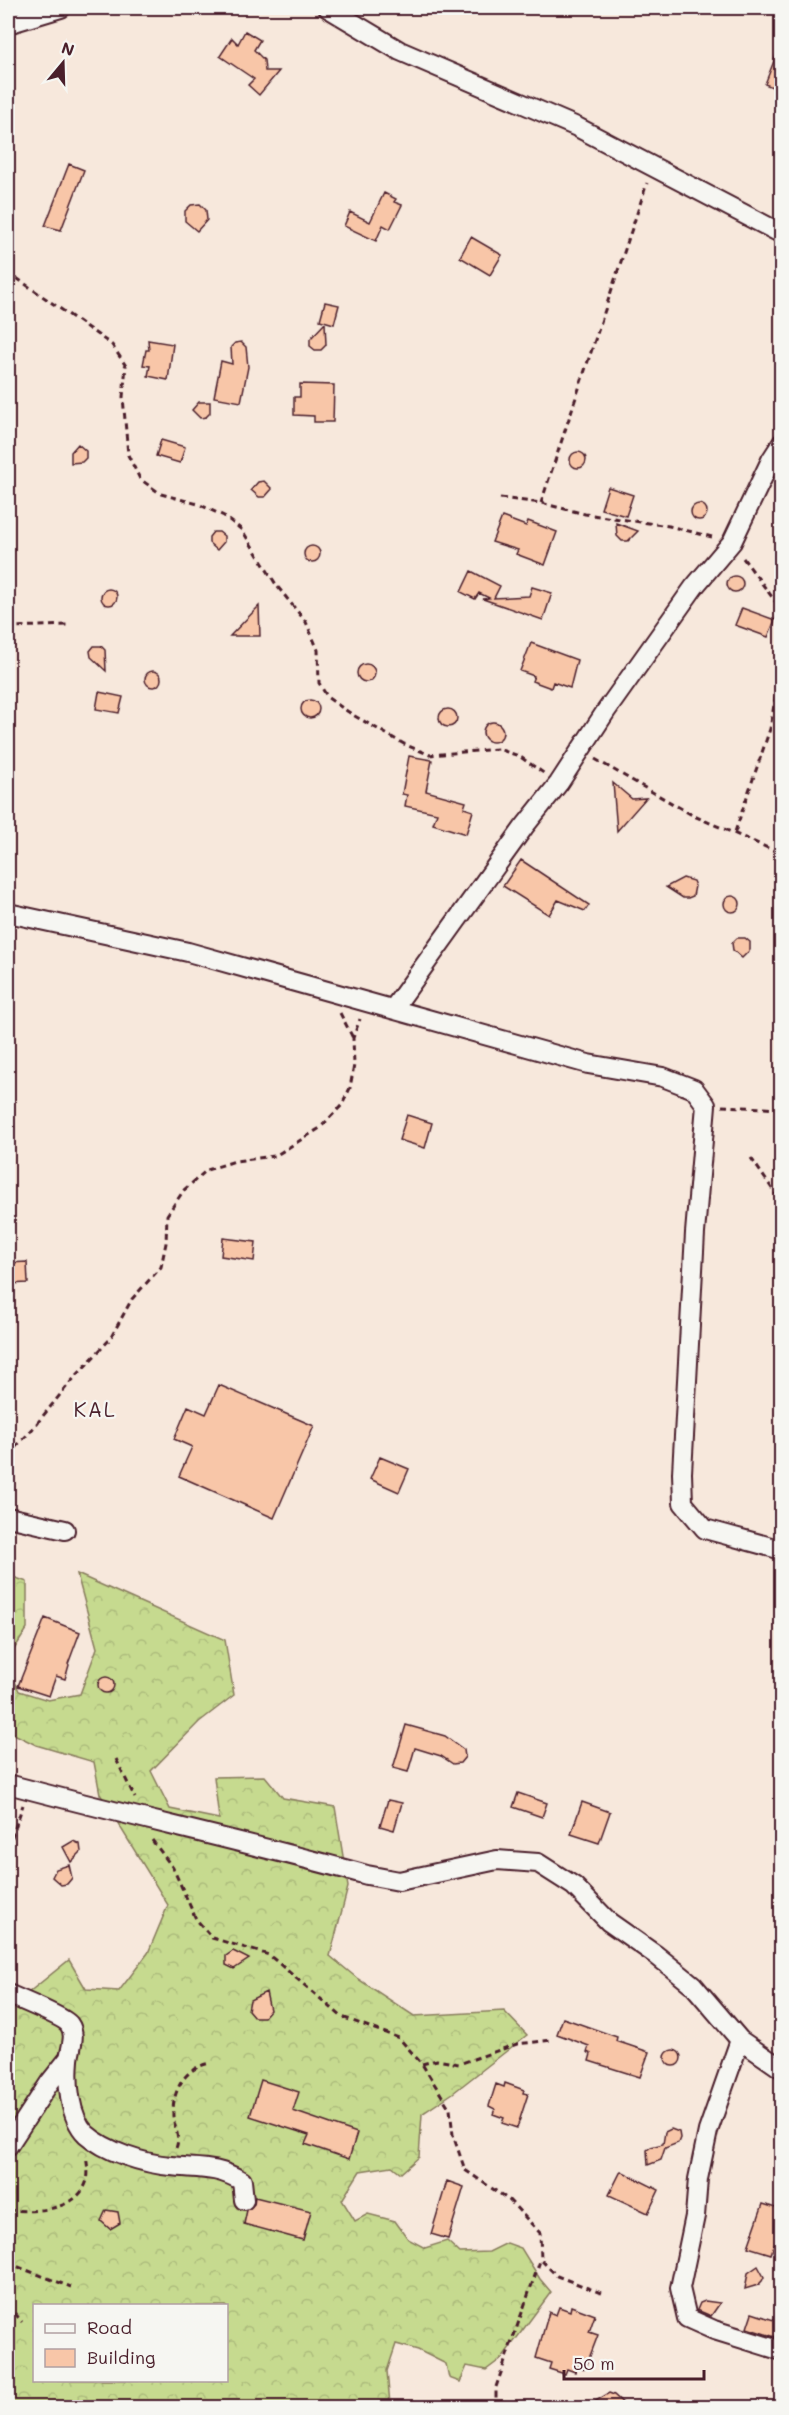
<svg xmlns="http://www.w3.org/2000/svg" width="789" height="2415" viewBox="0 0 789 2415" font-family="Mali,sans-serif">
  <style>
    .forest { fill: url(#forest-crowns); stroke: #887c5d; stroke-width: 1.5; fill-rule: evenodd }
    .building { fill: #f8c6a8; stroke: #4a1f2b; stroke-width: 1.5 }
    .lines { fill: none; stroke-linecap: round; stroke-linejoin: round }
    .street-casing { stroke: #4a1f2b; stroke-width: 22 }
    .path { stroke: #4a1f2b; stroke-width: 3; stroke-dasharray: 6 4.5; stroke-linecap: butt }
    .street { stroke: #f6f6f2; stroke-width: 18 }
    .labels { text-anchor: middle; stroke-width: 4.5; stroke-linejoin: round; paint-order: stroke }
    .quarter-label { font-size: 21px; letter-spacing: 1.5px; fill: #4a1f2b; stroke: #f6f6f2 }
  </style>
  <defs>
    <pattern id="forest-crowns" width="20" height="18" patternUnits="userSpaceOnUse" patternTransform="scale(1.5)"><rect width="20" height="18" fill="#c6da8f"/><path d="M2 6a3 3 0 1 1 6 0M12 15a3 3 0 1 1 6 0" fill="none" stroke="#acbb7c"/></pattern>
  </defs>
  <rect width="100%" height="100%" fill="#f7e8dc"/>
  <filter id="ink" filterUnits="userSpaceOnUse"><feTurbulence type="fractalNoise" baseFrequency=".0167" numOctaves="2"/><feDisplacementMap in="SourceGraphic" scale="12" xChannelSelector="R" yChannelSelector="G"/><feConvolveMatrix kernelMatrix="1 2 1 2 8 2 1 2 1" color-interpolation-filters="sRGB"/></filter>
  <g filter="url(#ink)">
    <path class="forest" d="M77,1574l148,66 9,55 -35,27 -48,49 19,38 49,10 -5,-42 51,-1 18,22 52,9 13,80 -18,69 28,23 56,37 90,-5 23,24 -74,58 -31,21 -3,43 -18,16 -9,-7 -32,5 -18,29 13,21 13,-7 27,7 13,18 17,9 22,-7 13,12 29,-1 18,-9 14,5 19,31 11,13 -49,66 -16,12 -19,-4 -7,16 -11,-4 -3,-14 -28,-14 -22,-6 -9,27 3,33 -10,3h-372v-398l61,-49 17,29 33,2 29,-38 20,-48 -68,-111 -6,-32 -58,-17 -28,-14v-65l11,25 29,9 32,-6 17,-46zM34,2306h192v74h-192z
      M8,1575l19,7v47l-19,30z"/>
    <path class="building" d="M245,31l15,9 -6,10 10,10 1,11h14l-20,24 -11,-10 6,-6 -34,-23 12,-18 6,6z
      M781,43l1,1v47l-17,-7z
      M69,164l15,6 -23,60 -16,-4z
      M384,193l12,6 -2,3 8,3 -12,24 -7,-4 -7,16 -32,-15 6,-14 20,10z
      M200,204l6,6 1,10 -10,11 -12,-10v-10l6,-6z
      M471,237l31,18 -12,20 -30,-18z
      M325,302l14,3 -5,19 -14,-4z
      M325,323l1,22 -5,5h-6l-5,-4v-7z
      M148,340l25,4 -5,36 -20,-4 2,-10 -7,-1 3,-15h3z
      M241,342l5,5 2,20 -7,35 -27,-5 7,-36 11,3 -1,-17 4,-4z
      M300,384l34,1 -1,37h-19v-6l-20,-1v-18h6z
      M199,402h11v11l-4,4 -6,1 -8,-8z
      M161,440l24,7 -5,16 -24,-7z
      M78,444l8,7v7l-4,4 -11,1v-11z
      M570 460a8 8 0 1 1 16 0a8 8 0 1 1-16 0Z
      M264,481l8,8 -7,8h-6l-8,-7 7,-8z
      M608,487l25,8 -7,21 -25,-7z
      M691 512a8 8 0 1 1 16 0a8 8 0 1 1-16 0Z
      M502,517l24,9 2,-5 29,11 -12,33 -29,-11 2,-4 -26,-8z
      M616,523l22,8 -10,10h-6l-5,-5z
      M213,532h6l5,4v6l-7,8 -8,-7v-6z
      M304 554a8 8 0 1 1 16 0a8 8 0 1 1-16 0Z
      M471,571l29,15 -6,12 35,-2 3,-9 20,6 -9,27 -60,-21 6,-1 -10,-5 -4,6 -14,-7z
      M727 584a8 8 0 1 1 16 0a8 8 0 1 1-16 0Z
      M101 597a8 8 0 1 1 16 0a8 8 0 1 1-16 0Z
      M259,606l1,30h-30z
      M742,608l33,12 -7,17 -33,-12z
      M531,643l46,17 -7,28 -17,-6 -2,6 -19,-7 2,-5 -14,-5z
      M94,646h7l4,4 1,21 -15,-14 -1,-6z
      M357 673a9 9 0 1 1 18 0a9 9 0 1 1-18 0Z
      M145 679a8 8 0 1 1 16 0a8 8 0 1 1-16 0Z
      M99,692l24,5 -4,16 -23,-4z
      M301 709a9 9 0 1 1 18 0a9 9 0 1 1-18 0Z
      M439 718a9 9 0 1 1 18 0a9 9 0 1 1-18 0Z
      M483 732a10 10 0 1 1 20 0a10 10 0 1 1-20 0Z
      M409,756l23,4 -6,31 40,11 -2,6 9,3 -7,23 -33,-10 4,-11 -32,-7 2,-11 -5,-1z
      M613,783l19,16 14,-1 -29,33z
      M521,860l68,45 -4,6 -27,-11 -9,15 -46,-29z
      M683,878l10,3 2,5 -2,10 -5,2h-5l-17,-11z
      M724 904a8 8 0 1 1 16 0a8 8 0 1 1-16 0Z
      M737,938h8l5,4v8l-8,8 -9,-8 -1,-7z
      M407,1115l25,8 -7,25 -26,-8z
      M223,1238l33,4 -2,19 -33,-5z
      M27,1262l1,21 -20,1v-21z
      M219,1385l95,41 -40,92 -95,-42 13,-29 -18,-8 14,-33 18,8z
      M380,1457l29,12 -10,23 -29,-13z
      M45,1618l35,14 -12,32 1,1 -4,14 -9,-3 -7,20 -31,-10z
      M98 1685a8 8 0 1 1 16 0a8 8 0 1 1-16 0Z
      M406,1725l39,11 19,14 1,7 -5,6 -7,1 -12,-8 -26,-8 -7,24 -15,-4z
      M518,1793l29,10 -5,14 -29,-10z
      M388,1800l14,3 -8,27 -14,-4z
      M582,1802l28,10 -11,31 -28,-9z
      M73,1841l7,3 1,8 -10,10 -8,-15z
      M69,1865l3,13 -5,6 -6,1 -9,-8 4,-8z
      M233,1951l16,8 -15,10 -8,-4v-9z
      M266,1992l4,18 -6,7h-10l-6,-7 2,-10z
      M563,2018l54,19 -1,4 33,11 -9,25 -51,-16 2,-7 -4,-2 2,-6 -32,-12z
      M665 2058a8 8 0 1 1 16 0a8 8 0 1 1-16 0Z
      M261,2080l38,12 -6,19 64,22 -8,26 -44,-15 4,-9 -59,-19z
      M505,2083l19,7 -1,3 5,1 -11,34 -15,-5 2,-5 -11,-4 2,-5 -6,-3 7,-22 8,3z
      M671,2129l8,3 1,6 -2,5 -13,5 -4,12 -13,5 -1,-15 4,-3 12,-3 2,-12z
      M621,2171l38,19 -11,23 -39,-18z
      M447,2181l17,6 -16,52 -17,-5z
      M255,2197l56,14 -8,29 -59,-16 3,-14 7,-6z
      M763,2204l19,6v28l-5,-2 -6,18 -23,-7z
      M106,2210l12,2 2,11 -10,6 -9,-8z
      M758,2266l6,11 -2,4 -4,4 -13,4 3,-16z
      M705,2301l15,2 -9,13 -14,-6 3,-7z
      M571,2306l24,9 -6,17 9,3 -13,34 -8,-3 -2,6 -8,-3 -2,5 -16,-5 2,-6 -15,-5 13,-46 7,3 3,-8 11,4z
      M752,2313l28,9 -5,15 -28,-9z
      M609,2393l5,2 14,13h-44z"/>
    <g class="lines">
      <defs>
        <path id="street" d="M328,8l72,43 177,76 205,107
          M8,24l53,-16
          M8,913l180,39 400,112 75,13 31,12 12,16 -11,128 -13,240 1,30 22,26 77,21
          M393,1009l131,-182 35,-44 47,-72 88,-124 38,-45 39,-82 11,-17
          M8,1517l57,13
          M8,1784c119,32 240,58 359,91l32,6 98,-21 41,3 36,23 35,36 47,33 37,30 47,55 42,29
          M8,1994c11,5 56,23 61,30 8,11 1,24 0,36 -2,22 0,57 17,74 20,18 59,30 85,32 28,3 46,0 71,15l2,19
          M740,2040l-32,91 -10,48 -3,37 -15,72 7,30 27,12 68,21
          M8,2146l42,-64 19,-24"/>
      </defs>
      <use href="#street" class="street-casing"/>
      <path class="path" d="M8,272l104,73 14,21 -3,31 5,58 12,24 21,15 37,10 26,12 18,14 35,56 29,36 12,28 1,33 9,15 25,17 51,29 26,11 68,-6 21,7 26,18
        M500,498l41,5 44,11 84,12 43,11
        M541,503l106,-320
        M743,558l35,47 4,11
        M8,627l62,-2
        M595,759l99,57 88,38
        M735,832l35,-103 11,-66
        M340,1013l13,25
        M722,1106l60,3
        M751,1158l31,45
        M8,1455l22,-23 38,-47 42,-46 22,-40 29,-32 5,-24 1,-28 17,-25 23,-20 28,-9 40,-5 45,-28 22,-23 8,-17 4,-23 -1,-27 7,-19
        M116,1759l19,39
        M152,1840l21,28 23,51 16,19 57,17 73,62 57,21 23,26 28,45 3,26 12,35 44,30 31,33 1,27 16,16 44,17
        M8,1848l15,-43
        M422,2064l15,-4 22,4 58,-20 35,-4
        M176,2148c5,-12 -2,-20 -3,-32 -1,-25 11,-48 37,-53
        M8,2210c26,2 70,2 79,-30 2,-7 0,-17 -1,-24
        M8,2263l63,24
        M8,2305l14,17
        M496,2408v-21l44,-126"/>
      <use href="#street" class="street"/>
    </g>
  </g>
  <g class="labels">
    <g class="quarter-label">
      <text x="95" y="1417">KAL</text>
    </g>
  </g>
  <rect width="789" height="2415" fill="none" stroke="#f6f6f2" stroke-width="30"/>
  <rect x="15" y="15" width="759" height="2385" fill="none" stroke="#4a1f2b" stroke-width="2" filter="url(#ink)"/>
  <rect x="33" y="2304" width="195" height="78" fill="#f6f6f2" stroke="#b1a0a2" stroke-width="1.5"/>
  <rect x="45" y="2324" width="30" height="9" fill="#f6f6f2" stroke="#b1a0a2" stroke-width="1.5"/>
  <text x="87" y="2334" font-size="18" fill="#4a1f2b">Road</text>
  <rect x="45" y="2349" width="30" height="18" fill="#f8c6a8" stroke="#b1a0a2" stroke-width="1.5"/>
  <text x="87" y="2364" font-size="18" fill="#4a1f2b">Building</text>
  <g transform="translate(63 63) rotate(19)" stroke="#f6f6f2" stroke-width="4.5" paint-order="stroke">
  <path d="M0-4.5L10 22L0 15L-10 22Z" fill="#4a1f2b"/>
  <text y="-9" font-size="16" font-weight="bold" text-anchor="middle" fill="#4a1f2b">N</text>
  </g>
  <path d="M564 2370v9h140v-9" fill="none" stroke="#4a1f2b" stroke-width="3"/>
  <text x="573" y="2370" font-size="18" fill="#4a1f2b" stroke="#f6f6f2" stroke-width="4.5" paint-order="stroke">50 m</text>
</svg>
